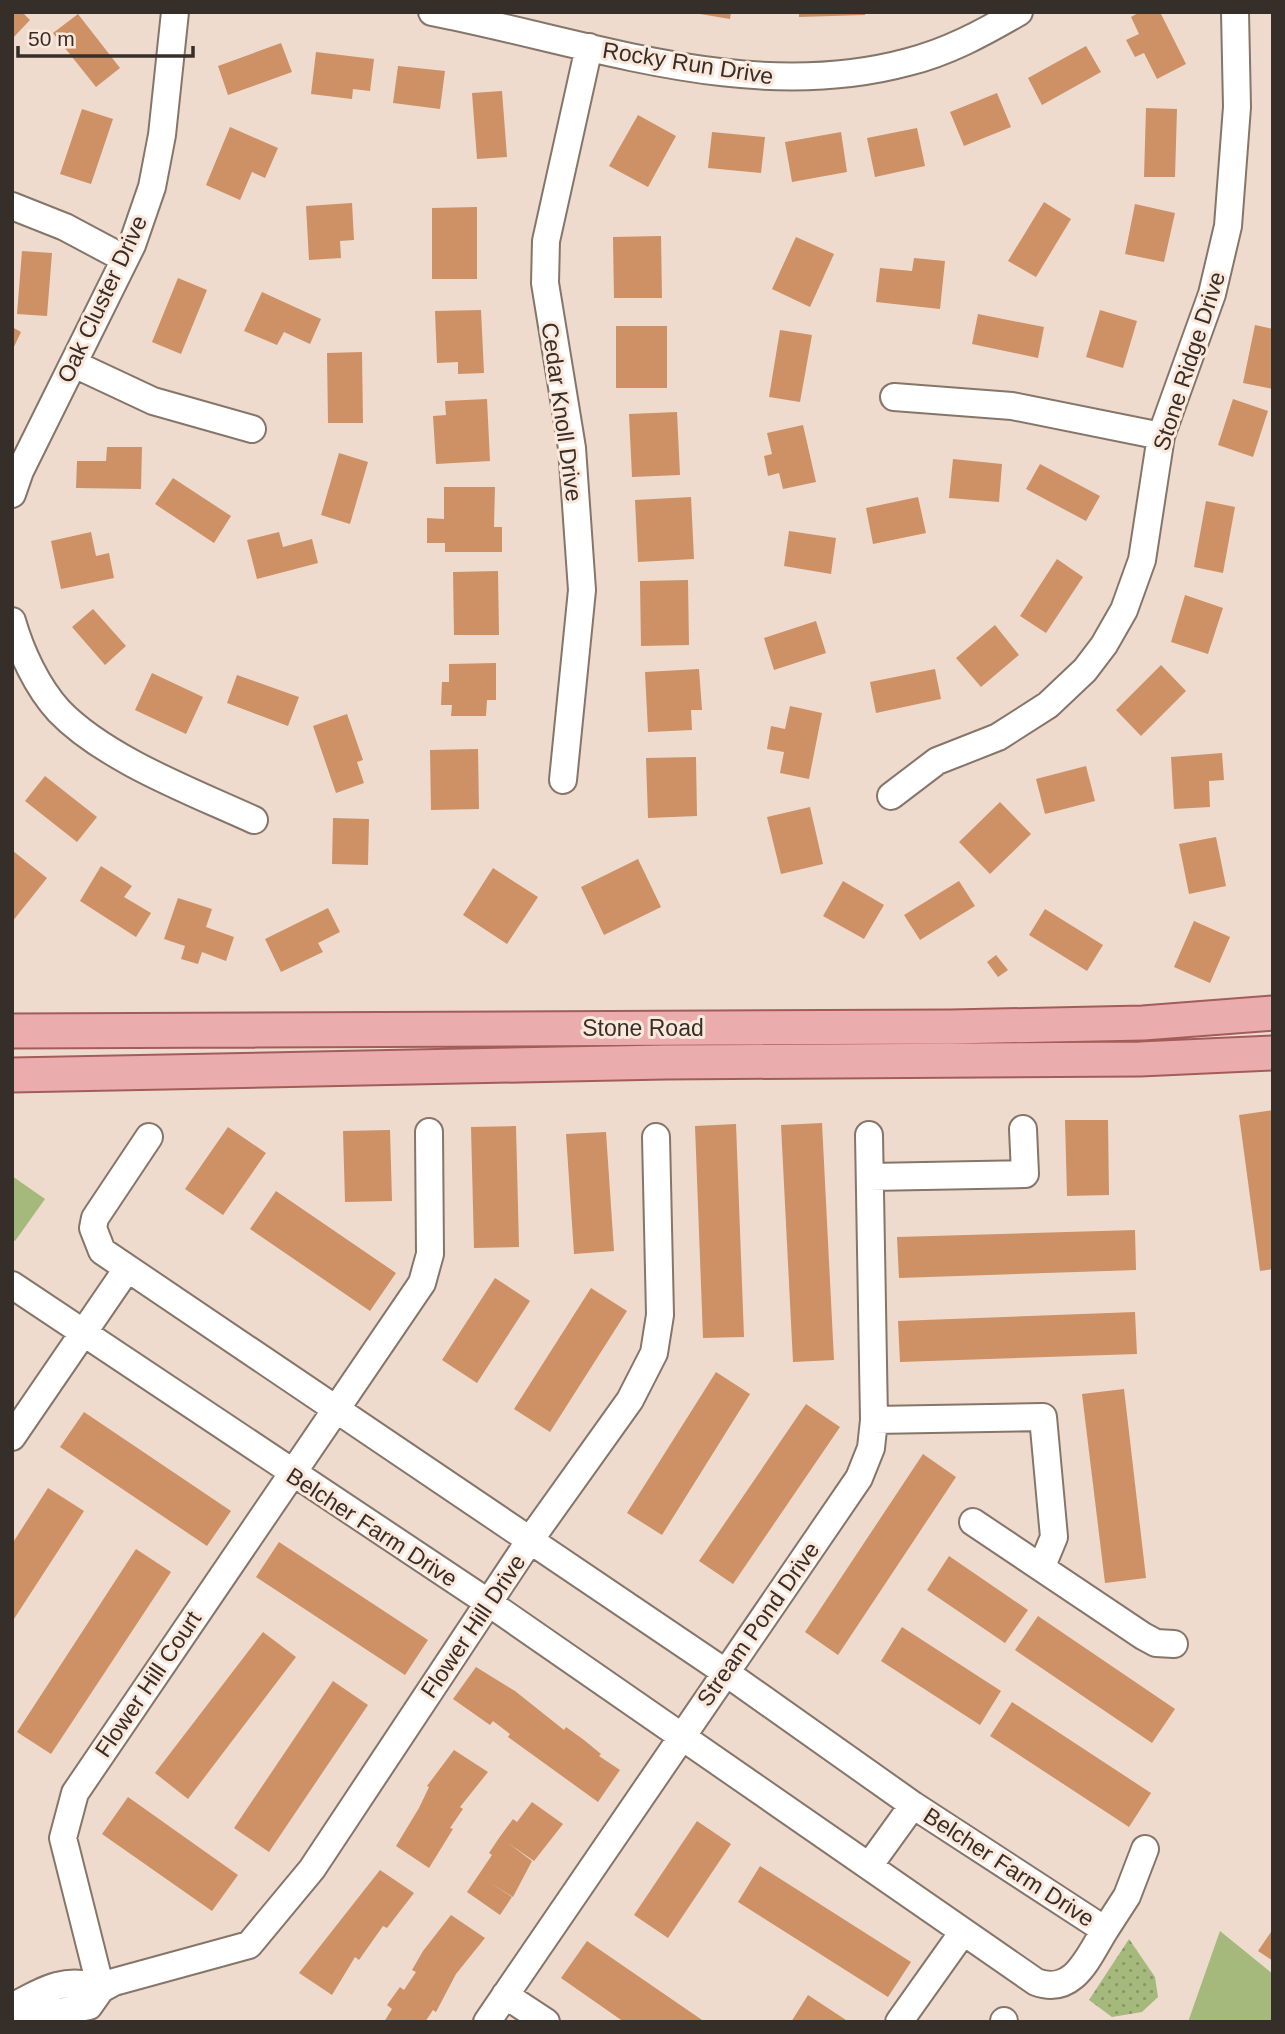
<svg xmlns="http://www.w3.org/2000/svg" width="1285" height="2034" viewBox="0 0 1285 2034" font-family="Arial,sans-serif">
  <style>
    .green { fill: #a4b97b }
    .park { fill: url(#park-dots) }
    .building { fill: #cd9165 }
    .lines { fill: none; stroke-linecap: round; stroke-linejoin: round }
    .minor-casing { stroke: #867569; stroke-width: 30 }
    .major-casing { stroke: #a25c5c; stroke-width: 37 }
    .minor { stroke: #fff; stroke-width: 26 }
    .major { stroke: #eaacad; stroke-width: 33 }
    .labels { text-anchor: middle; stroke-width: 6; stroke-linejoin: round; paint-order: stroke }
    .street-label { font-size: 23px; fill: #362f29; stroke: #fce8da }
  </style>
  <defs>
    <pattern id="park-dots" width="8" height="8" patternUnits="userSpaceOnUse" patternTransform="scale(1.75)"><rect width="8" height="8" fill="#a4b97b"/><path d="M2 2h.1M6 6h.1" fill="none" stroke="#869765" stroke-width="1.8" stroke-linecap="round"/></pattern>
  </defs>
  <rect width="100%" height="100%" fill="#eedbcd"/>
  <path class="green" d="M12,1176l33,23 -30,42 -3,-2z
    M1220,1931l53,43v48h-85z"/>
  <path class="park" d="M1129,1939l26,38 3,20 -16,15 -30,5 -23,-17z"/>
  <path class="building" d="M12,12h10l8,8 -18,19z
    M688,12h43l-1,7z
    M799,12h66v3l-66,2z
    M1140,12h20l26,52 -29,15 -13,-26 -9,4 -9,-17 13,-6 -8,-17z
    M78,14l42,54 -24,19 -43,-54z
    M281,43l11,29 -64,23 -10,-29z
    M1086,46l15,26 -59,33 -14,-27z
    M316,52l58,7 -4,32 -17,-2 -1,10 -41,-5z
    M398,66l47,5 -5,38 -47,-6z
    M502,91l5,66 -30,2 -5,-66z
    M997,93l14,34 -47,19 -14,-34z
    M1146,108l31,1 -2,68h-31z
    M82,109l31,10 -22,65 -31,-10z
    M638,115l38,21 -28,51 -39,-21z
    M230,127l48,21 -13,30 -13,-6 -12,28 -34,-15z
    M917,128l8,38 -50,11 -8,-39z
    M712,132l53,5 -4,36 -53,-5z
    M841,132l6,40 -55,10 -7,-40z
    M1044,202l27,17 -35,58 -28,-16z
    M352,203l2,37 -14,1 1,17 -32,2 -3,-54z
    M1135,204l40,9 -11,49 -39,-8z
    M477,207v72h-45v-71z
    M661,236l1,62h-48l-1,-61z
    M796,237l38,17 -24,53 -38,-18z
    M22,251l30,2 -5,63 -30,-2z
    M914,258l31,3 -5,48 -64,-7 4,-34 32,3z
    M178,278l29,12 -26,64 -29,-12z
    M262,292l59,27 -11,25 -26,-12 -7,13 -33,-14z
    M481,310l3,63 -26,1v-12l-21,1 -2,-52z
    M1100,310l37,11 -14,47 -37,-11z
    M978,314l66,13 -6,31 -66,-14z
    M1255,325l18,4v60l-30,-6z
    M616,326h51v62h-51z
    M12,327l9,5 -9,19z
    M780,330l32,5 -12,67 -31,-5z
    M362,352l1,71h-35l-1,-70z
    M487,399l3,62 -54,3 -3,-48 13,-1 -1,-14z
    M1233,399l35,12 -15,46 -35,-12z
    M677,412l3,63 -48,2 -3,-63z
    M803,425l13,57 -33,7 -4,-16 -11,3 -4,-20 8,-2 -5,-21z
    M107,447h35l-1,42 -65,-1 1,-27h29z
    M339,453l29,9 -18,62 -29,-9z
    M953,459l49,5 -3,38 -50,-4z
    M1040,464l60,32 -14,25 -60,-32z
    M173,478l58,38 -17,27 -59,-39z
    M444,487h51l-1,40h8v25h-57v-9h-18v-25l17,1z
    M691,497l3,62 -56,3 -3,-62z
    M918,497l8,36 -53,11 -7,-36z
    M1206,501l29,6 -12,66 -29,-6z
    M789,531l47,7 -5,36 -47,-8z
    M91,532l5,24 13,-3 5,25 -53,11 -10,-48z
    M279,532l4,15 29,-8 6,24 -61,16 -10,-39z
    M1057,559l26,18 -37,56 -26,-17z
    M498,571l1,64h-45l-1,-63z
    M688,580l1,65 -48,1 -1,-65z
    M1185,595l38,13 -15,46 -37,-12z
    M93,609l33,37 -21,19 -33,-38z
    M816,621l10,32 -52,17 -10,-32z
    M995,625l24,30 -38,32 -25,-29z
    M496,663v37h-9l-1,16h-35l1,-11h-11l1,-23h7v-18z
    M1161,665l25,26 -45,45 -25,-26z
    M699,669l3,41h-11l1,20 -44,2 -3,-60z
    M935,669l6,30 -65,14 -6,-31z
    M152,673l51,24 -17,37 -51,-24z
    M237,675l62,22 -11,29 -61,-23z
    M790,706l32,7 -13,66 -29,-6 4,-21 -17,-3 4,-23 14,3z
    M347,714l16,46 -6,2 7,21 -28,10 -23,-67z
    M478,749l1,60 -48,1 -1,-60z
    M1222,753l2,27 -15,1 1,26 -36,2 -3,-52z
    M696,757l1,59 -49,2 -2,-60z
    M1086,766l9,35 -50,13 -9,-35z
    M45,776l52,41 -20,25 -52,-41z
    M1000,802l31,32 -41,40 -31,-32z
    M810,807l13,57 -42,10 -14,-57z
    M333,818l36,1 -1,46 -36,-1z
    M1216,837l10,49 -37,8 -10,-50z
    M13,851l34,27 -35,44v-69z
    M638,859l23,48 -57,28 -23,-48z
    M101,866l31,20 -8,11 27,16 -15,24 -56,-36z
    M493,868l45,29 -31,47 -44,-29z
    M843,881l41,24 -20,34 -41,-23z
    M959,881l16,25 -55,34 -16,-25z
    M178,898l34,11 -6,18 28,10 -8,24 -24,-9 -4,12 -17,-5 4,-13 -21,-7z
    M328,908l12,24 -22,11 5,9 -42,20 -16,-33z
    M1045,909l58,36 -16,26 -58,-36z
    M1194,921l36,16 -20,46 -36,-16z
    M996,955l12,15 -10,7 -11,-15z
    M1273,1110v159l-13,2 -21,-156z
    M1065,1120h43l1,75 -42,1z
    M822,1123l12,237 -41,2 -12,-237z
    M736,1124l8,213 -41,1 -8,-212z
    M516,1126l3,121 -45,1 -3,-121z
    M228,1127l38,26 -43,62 -38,-26z
    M390,1130l2,71 -47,1 -2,-71z
    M606,1132l8,119 -40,3 -8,-120z
    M276,1191l120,82 -26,38 -120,-82z
    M1135,1230l1,40 -237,8 -2,-41z
    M495,1278l35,23 -53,82 -35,-23z
    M591,1288l36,23 -77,121 -36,-23z
    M1135,1312l2,42 -237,8 -2,-41z
    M716,1372l34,22 -88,141 -35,-22z
    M1124,1389l22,189 -41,5 -23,-189z
    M806,1404l34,23 -107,157 -34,-23z
    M84,1412l147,99 -24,35 -147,-99z
    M923,1454l33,23 -118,178 -33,-23z
    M48,1488l36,23 -72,111v-78z
    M279,1542l149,98 -23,35 -149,-98z
    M136,1549l35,23 -120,182 -34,-22z
    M949,1556l79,54 -23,33 -78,-53z
    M1038,1616l137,93 -23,34 -137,-93z
    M902,1627l99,64 -21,34 -99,-64z
    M263,1632l33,25 -108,142 -33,-26z
    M476,1667l39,24 49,39 2,-3 18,13 17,14 -2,2 21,14 -22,32 -90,-65 2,-3 -17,-13 -3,4 -37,-26z
    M333,1681l35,24 -99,147 -35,-24z
    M1012,1702l139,91 -22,34 -139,-91z
    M454,1750l34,22 -28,35 3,2 -13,19 3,1 -24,39 -33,-22 23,-38 10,-21 -2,-1z
    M128,1797l110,78 -26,36 -110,-77z
    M532,1802l31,22 -29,37 -26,-18 24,18 -19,36 -24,-15 23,15 -12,18 -33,-23 25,-37 -3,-2 10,-15 14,-19 4,3z
    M697,1821l34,23 -63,94 -34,-23z
    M760,1866l151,96 -23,35 -150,-95z
    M380,1870l34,23 -27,35 -4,-2 -24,34 -4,-3 -23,38 -33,-22z
    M451,1915l34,23 -29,36 -20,38 -3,-2 -8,12h-41l8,-13 -5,-4 13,-18 4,3 12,-18 -4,-2 11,-19z
    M1273,1929v32l-15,-10z
    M587,1941l118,81h-81l-63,-44z
    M808,1995l38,25 -2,2h-53z"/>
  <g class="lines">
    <defs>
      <path id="minor" d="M432,12c155,30 317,93 476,50 40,-10 75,-29 111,-50
        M12,206l53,21 60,32
        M74,364l79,37 99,28
        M894,397l118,9 149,30
        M12,494l8,-23 112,-226 20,-58 10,-52 13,-123
        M12,621c9,31 25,66 47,90 46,48 134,81 195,109
        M563,780l19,-190 -10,-142 -27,-165 1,-42 43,-194
        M891,796l46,-35 61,-24 50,-32 37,-35 19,-25 20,-35 18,-50 19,-124 51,-142 16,-68 9,-119 -2,-95
        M870,1177l155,-3 -2,-45
        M12,1285l477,318 547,379c38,14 52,-25 69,-52l-192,-125 -188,-133 -623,-421 -9,-23 2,-10 54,-81
        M874,1420l169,-3 11,120 -12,29
        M12,1437l115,-168
        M973,1522l170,114 13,7 18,1
        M869,1866l44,-61
        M1105,1930l22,-34 18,-47
        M101,1989l-38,-151 12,-45 347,-510 8,-29 -1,-122
        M505,1995l41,27
        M12,2007l43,6 34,-7 12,-17 13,-7 135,-37 63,-76 218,-329 100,-140 24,-47 6,-38 -4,-178
        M12,2007c31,-17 55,-32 89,-18
        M487,2022l372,-544 12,-30 3,-28 -5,-285
        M899,2022l64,-90
        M1004,2022v-1"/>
      <path id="major" d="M12,1031l939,-4 192,-4 130,-10
        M12,1075l653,-13 475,-3 133,-6"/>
    </defs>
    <use href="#minor" class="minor-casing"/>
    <use href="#major" class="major-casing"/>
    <use href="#minor" class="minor"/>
    <use href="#major" class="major"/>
  </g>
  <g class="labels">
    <g class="street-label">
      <text transform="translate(688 63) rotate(9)" y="8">Rocky Run Drive</text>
      <text transform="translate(102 299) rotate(-65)" y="8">Oak Cluster Drive</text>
      <text transform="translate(1189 361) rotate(-72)" y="8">Stone Ridge Drive</text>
      <text transform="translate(562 412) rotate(82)" y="8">Cedar Knoll Drive</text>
      <text x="643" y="1036">Stone Road</text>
      <text transform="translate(372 1527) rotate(33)" y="8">Belcher Farm Drive</text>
      <text transform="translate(758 1624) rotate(-55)" y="8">Stream Pond Drive</text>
      <text transform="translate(473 1626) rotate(-56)" y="8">Flower Hill Drive</text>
      <text transform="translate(148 1684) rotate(-56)" y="8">Flower Hill Court</text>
      <text transform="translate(1009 1867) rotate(33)" y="8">Belcher Farm Drive</text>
    </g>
  </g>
  <rect width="1285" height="2034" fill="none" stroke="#362f29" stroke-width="28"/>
  <path d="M18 46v10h175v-10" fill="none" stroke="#362f29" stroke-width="3.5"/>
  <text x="28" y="46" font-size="21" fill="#362f29" stroke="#fce8da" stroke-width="5" paint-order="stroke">50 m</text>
</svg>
